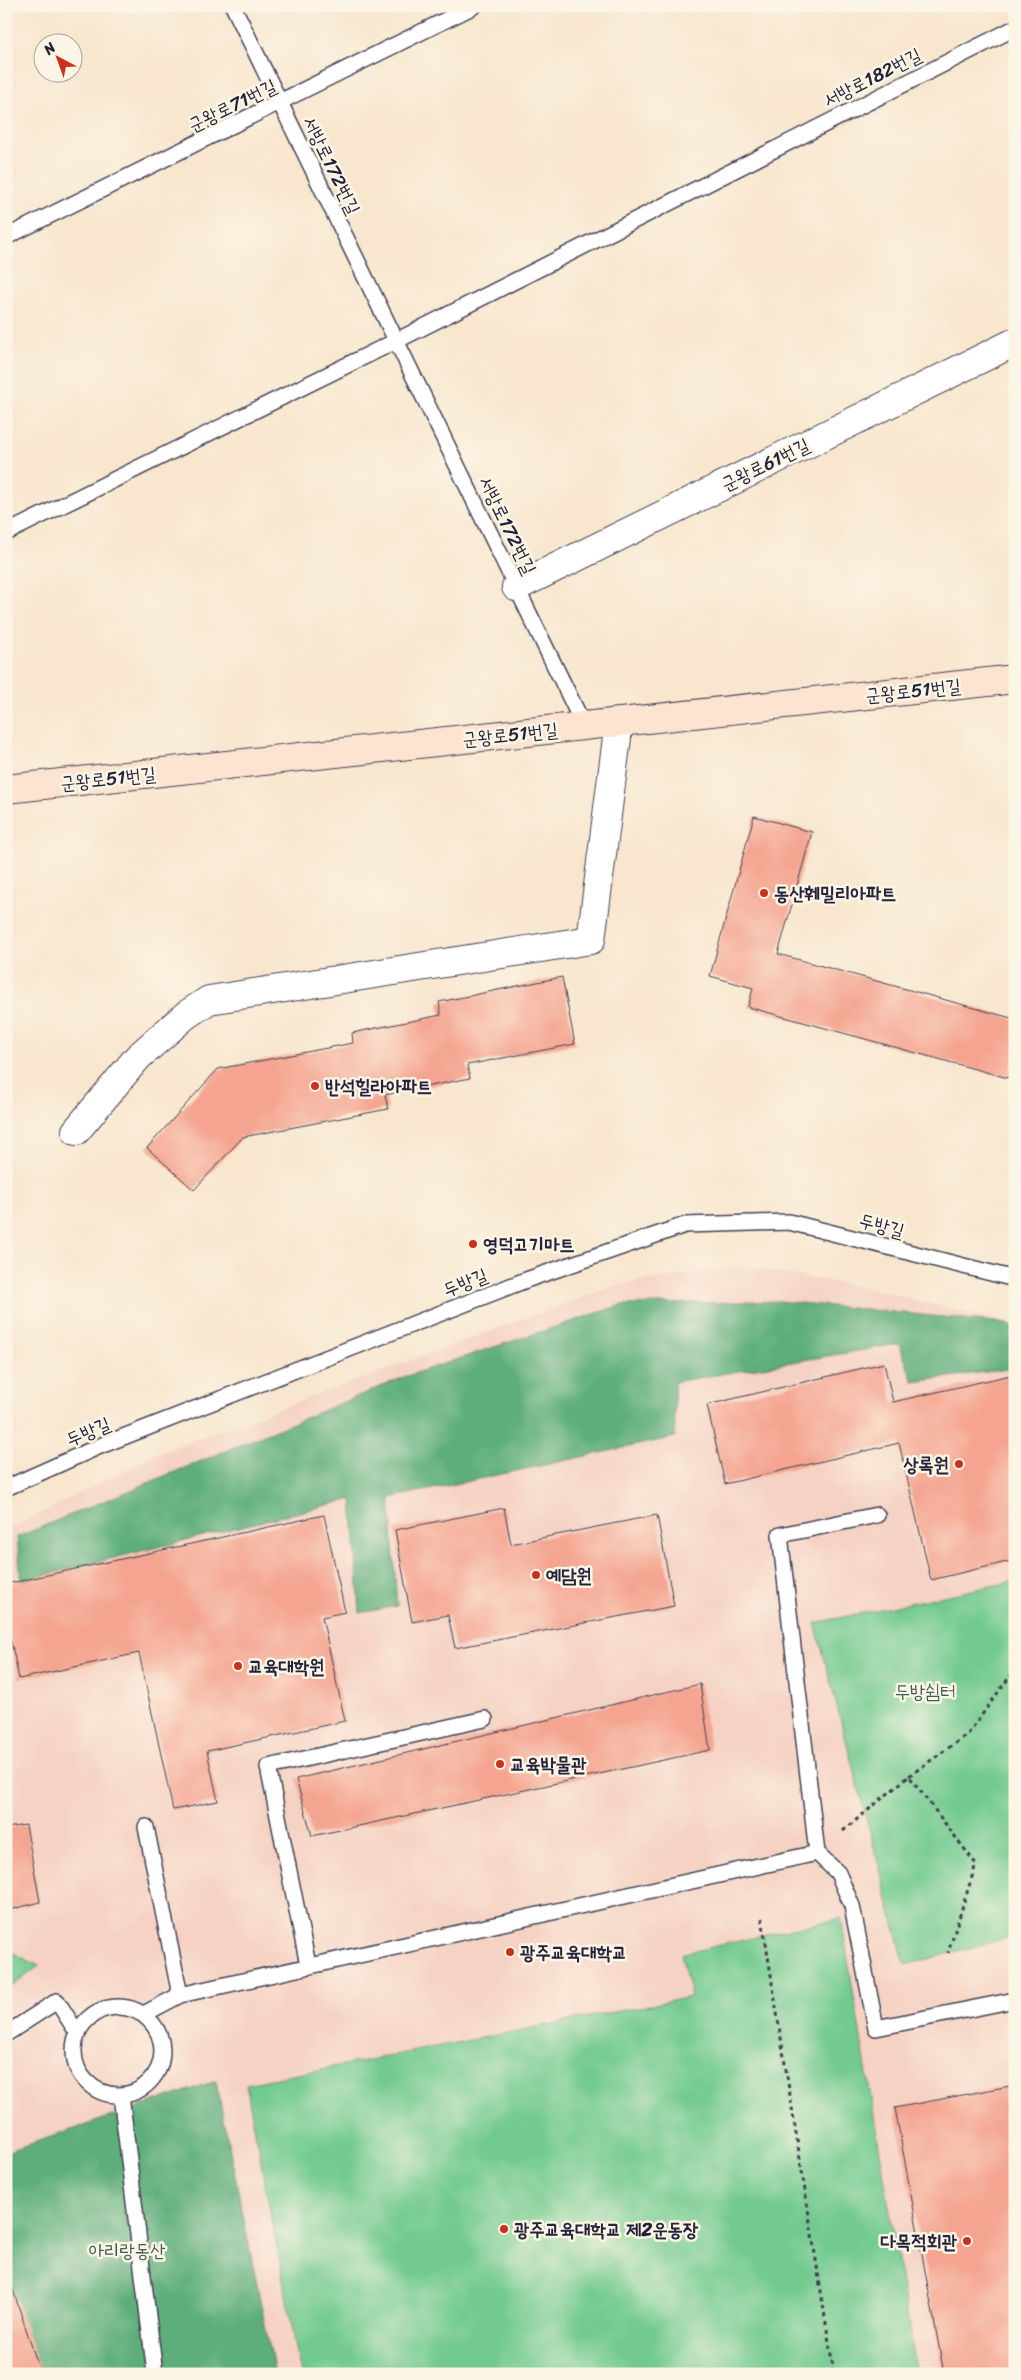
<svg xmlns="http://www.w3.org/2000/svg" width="1021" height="2380" viewBox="0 0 1021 2380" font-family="Sriracha,'Poor Story',sans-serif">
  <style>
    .built { fill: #f5d2c3 }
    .green { fill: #72ca8f; stroke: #4a7665 }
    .forest { fill: #5dae7a; stroke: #40685a }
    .building { fill: #f4a490 }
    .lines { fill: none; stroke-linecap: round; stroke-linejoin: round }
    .lane-casing { stroke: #423f51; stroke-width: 18 }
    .street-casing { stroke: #423f51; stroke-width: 30 }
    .secondary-casing { stroke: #423f51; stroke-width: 30 }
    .path { stroke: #423f51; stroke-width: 3; stroke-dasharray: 4 4; stroke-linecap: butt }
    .lane { stroke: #fff; stroke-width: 15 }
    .street { stroke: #fff; stroke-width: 28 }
    .secondary { stroke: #fde4d1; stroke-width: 28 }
    .poi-dot { fill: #c8321e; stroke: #fcf5e5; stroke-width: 2 }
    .labels { text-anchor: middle; stroke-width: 5; stroke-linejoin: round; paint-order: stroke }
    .street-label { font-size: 19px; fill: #22223b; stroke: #fcf5e5 }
    .poi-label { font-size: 19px; font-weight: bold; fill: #22223b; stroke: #fcf5e5; text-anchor: start }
    .park-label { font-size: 19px; fill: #3e5d58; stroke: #fcf5e5 }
  </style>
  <rect width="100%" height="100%" fill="#fcf5e5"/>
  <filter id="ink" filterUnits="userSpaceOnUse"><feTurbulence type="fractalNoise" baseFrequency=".02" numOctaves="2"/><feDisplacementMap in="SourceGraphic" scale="10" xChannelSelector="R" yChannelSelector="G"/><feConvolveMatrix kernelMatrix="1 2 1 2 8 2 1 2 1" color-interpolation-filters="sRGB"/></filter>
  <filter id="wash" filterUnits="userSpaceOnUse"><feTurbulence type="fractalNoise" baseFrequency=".0096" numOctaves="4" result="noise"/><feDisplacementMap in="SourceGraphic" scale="20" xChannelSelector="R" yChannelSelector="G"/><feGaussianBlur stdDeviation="1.12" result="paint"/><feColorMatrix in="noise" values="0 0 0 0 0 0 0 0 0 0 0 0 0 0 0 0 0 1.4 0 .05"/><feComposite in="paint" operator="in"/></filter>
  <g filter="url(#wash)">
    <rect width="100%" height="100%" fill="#f8e6ce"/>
    <path class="built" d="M742,1266l130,23 143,36v1049h-1009v-843l147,-76 463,-170z"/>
    <path class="green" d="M1015,1581v355l-110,29 -90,-342z
      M841,1918l76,456h-616l-55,-290 445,-87 -10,-43z
      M6,1949l33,17 -33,25z"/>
    <path class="forest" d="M780,1301l225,22 10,7v38l-102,14 -14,-38 -225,38 1,55 -285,61 7,108 -37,7 -8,-114 -331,82 -4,-44 387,-160 217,-72z
      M216,2081l59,293h-269v-222z"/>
    <g id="blocks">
      <path class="building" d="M754,816l58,16 -34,122 237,65v35l-7,24 -260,-71 5,-19 -43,-12z
        M562,977l13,67 -108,21 3,13 -85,17 3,14 -145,28 -49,53 -47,-42 71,-79 135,-26 -1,-10 89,-18 -2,-13z
        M884,1363l9,39 122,-28v186l-84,20 -32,-137 -174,41 -18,-79z
        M504,1508l7,36 146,-29 17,91 -219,42 -7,-33 -36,7 -17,-92z
        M324,1515l21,97 -23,5 23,104 -138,30 11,50 -45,9 -34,-157 -120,26 -13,-62v-33z
        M700,1684l10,66 -398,86 -16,-57z
        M26,1825l14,77 -34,9v-83z
        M1015,2085v289h-71l-49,-266z
        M6,2272h1l34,102h-35z"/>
    </g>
  </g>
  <g filter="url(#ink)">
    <use href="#blocks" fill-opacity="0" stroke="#423f51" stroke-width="1"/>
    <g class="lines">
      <defs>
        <path id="lane" d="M233,6l351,720
          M6,237l468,-231
          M6,533l390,-192 619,-313
          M6,1488l94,-42 426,-166 159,-55 104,-3 226,57
          M877,1515l-97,20 37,318 21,20 14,33 24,122 139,-28
          M146,1827l34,168
          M308,1965l-40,-198 217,-48
          M74 2051a44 44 0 1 1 88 0a44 44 0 1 1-88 0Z
          M144,2014l36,-19 637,-142
          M6,2034l51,-33 21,33
          M121,2095l34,279"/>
        <path id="street" d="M516,587l499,-245
          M76,1131l62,-74 48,-42 23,-15 382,-60 28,-218"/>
        <path id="secondary" d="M6,789l1009,-110"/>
      </defs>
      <use href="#lane" class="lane-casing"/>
      <use href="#street" class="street-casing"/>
      <use href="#secondary" class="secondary-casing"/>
      <path class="path" d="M909,1776l59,-42 42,-58 5,-2
        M843,1831l66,-55 67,88 -28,89
        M762,1918l72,456"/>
      <use href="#lane" class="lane"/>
      <use href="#street" class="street"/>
      <use href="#secondary" class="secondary"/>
    </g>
  </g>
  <g class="poi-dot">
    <circle cx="764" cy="893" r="5"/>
    <circle cx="315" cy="1086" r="5"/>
    <circle cx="473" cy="1244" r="5"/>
    <circle cx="959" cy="1464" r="5"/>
    <circle cx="536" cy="1575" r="5"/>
    <circle cx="238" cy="1666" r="5"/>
    <circle cx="500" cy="1764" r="5"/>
    <circle cx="510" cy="1952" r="5"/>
    <circle cx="504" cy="2229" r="5"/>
    <circle cx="967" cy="2241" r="5"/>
  </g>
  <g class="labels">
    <g class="street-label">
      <text transform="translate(872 77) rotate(-27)" y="7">서방로182번길</text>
      <text transform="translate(232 105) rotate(-26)" y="7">군왕로71번길</text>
      <text transform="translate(332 165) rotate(64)" y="7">서방로172번길</text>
      <text transform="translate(765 464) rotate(-26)" y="7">군왕로61번길</text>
      <text transform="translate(508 525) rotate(64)" y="7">서방로172번길</text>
      <text transform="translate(913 690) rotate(-6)" y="7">군왕로51번길</text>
      <text transform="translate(510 734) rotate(-6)" y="7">군왕로51번길</text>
      <text transform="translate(108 778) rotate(-6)" y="7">군왕로51번길</text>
      <text transform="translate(882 1225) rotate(15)" y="7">두방길</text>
      <text transform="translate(465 1282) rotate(-22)" y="7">두방길</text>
      <text transform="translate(88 1431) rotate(-23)" y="7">두방길</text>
    </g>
    <g class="poi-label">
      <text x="774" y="900">동산훼밀리아파트</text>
      <text x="325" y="1093">반석힐라아파트</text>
      <text x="483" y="1251">영덕고기마트</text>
      <text x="949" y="1471" text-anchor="end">상록원</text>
      <text x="546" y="1582">예담원</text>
      <text x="248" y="1673">교육대학원</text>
      <text x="510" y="1771">교육박물관</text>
      <text x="520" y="1959">광주교육대학교</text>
      <text x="514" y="2236">광주교육대학교 제2운동장</text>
      <text x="957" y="2248" text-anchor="end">다목적회관</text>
    </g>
    <g class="park-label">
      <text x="925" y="1698">두방쉼터</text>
      <text x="127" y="2257">아리랑동산</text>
    </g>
  </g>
  <rect width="1021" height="2380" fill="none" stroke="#fcf5e5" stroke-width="25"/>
  <g transform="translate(58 58) rotate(319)"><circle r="24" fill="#fcf5e5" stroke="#a5a1a1"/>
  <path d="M0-4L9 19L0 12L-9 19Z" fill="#c8321e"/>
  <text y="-8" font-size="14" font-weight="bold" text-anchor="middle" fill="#22223b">N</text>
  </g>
</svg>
